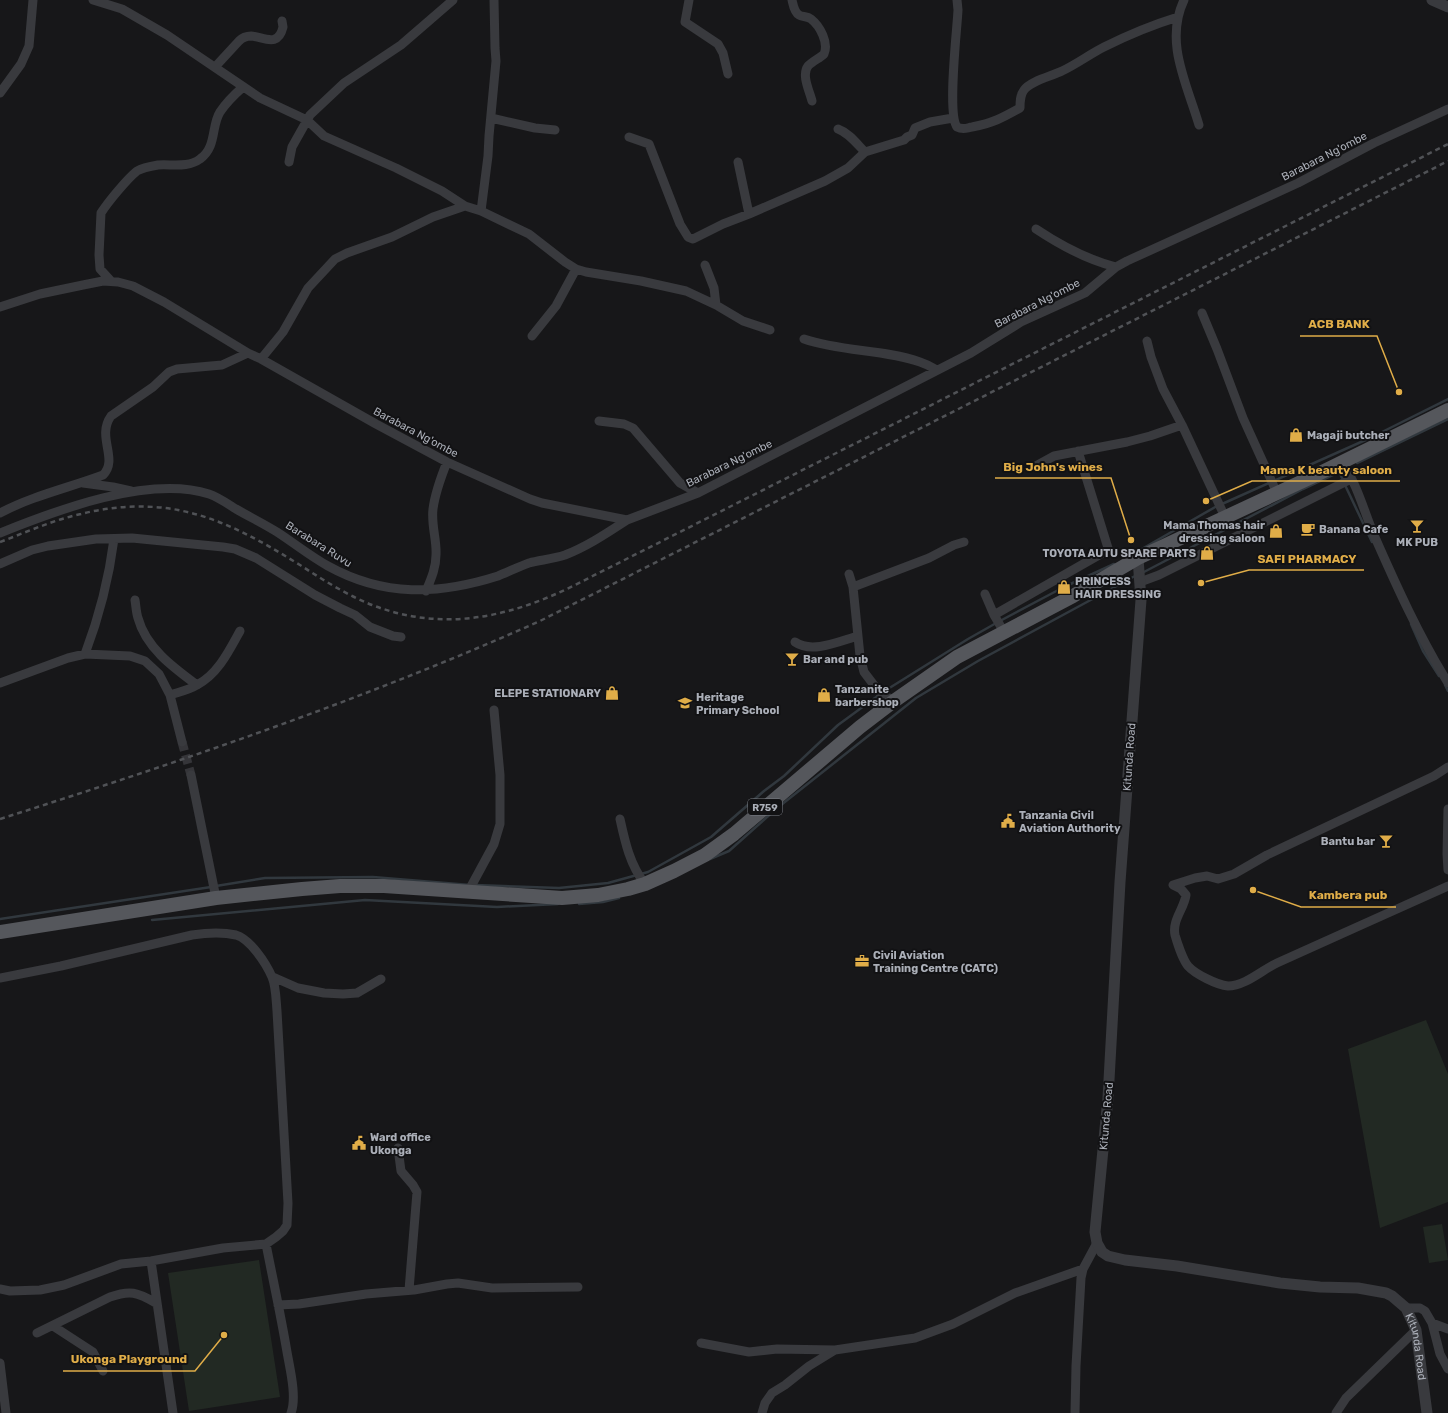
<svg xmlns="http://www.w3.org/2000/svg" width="1448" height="1413" viewBox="0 0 1448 1413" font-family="Rubik,sans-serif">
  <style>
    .green { fill: #222923 }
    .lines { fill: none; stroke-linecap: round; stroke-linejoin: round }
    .stream { stroke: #31383e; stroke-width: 2.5 }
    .minor-tunnel { stroke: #353539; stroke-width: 9; stroke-dasharray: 9 4.5; stroke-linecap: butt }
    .minor { stroke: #393a3e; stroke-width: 9 }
    .tertiary { stroke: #393a3e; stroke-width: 11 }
    .primary { stroke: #55575c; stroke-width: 14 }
    .rail { stroke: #505256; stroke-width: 2.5; stroke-dasharray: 5 4; stroke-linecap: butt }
    .labels { text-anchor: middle; stroke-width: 4; stroke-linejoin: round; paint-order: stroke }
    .shield { fill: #121214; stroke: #7d8087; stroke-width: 1 }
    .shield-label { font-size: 10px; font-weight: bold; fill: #abafb8 }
    .street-label { font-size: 11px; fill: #abafb8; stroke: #121214 }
    .poi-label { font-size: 11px; font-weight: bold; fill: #abafb8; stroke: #121214; text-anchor: start }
    .leader { fill: none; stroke: #e0ad48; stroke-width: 1.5 }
    .callout-dot { fill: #e0ad48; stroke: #121214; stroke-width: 1.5 }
    .callout-label { font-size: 12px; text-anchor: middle; font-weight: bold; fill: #e0ad48; stroke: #121214; stroke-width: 4; stroke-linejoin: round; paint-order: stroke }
  </style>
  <rect width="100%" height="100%" fill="#171719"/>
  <path class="green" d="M1426,1020l22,54v128l-68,26 -32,-179z
    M1442,1224l6,36 -19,3 -6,-36z
    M259,1260l21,137 -91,14 -21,-138z"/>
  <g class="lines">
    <path class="stream" d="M1357,463l91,-44
      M1345,485l27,57
      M1222,504l148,-66 78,-39
      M1140,550l77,-44
      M1142,573l161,-84 36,-17 4,8
      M1411,624l12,27 16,25
      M1445,685l3,6
      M883,692l85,-53 30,-17 66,-35 50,-23
      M710,859l19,-8 47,-42 140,-111 62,-37 157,-85
      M641,874l7,-2 63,-35 53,-46 20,-15 54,-51 41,-30
      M475,885l84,3 49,-5 29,-8
      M216,886l49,-8 108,-1 97,8
      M579,904l24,-2 16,-4
      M0,919l211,-32
      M152,920l213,-20 132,7 61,-3"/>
    <path class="minor-tunnel" d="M182,742l9,33"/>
    <path class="minor" d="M93,0l29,9 45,26 93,63 47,22 17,16 72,32 46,23 23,15
      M689,0l-4,22 33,22 5,9 5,21
      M792,0c1,4 2,12 7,15 3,2 8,1 12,4 9,7 18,24 13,35 -4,4 -11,7 -16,12 -7,9 2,26 4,35
      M957,0l1,10c-1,21 -11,104 -1,117 6,3 9,1 15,0 21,-4 30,-9 48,-19 0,-6 0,-13 4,-18 6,-9 28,-14 38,-19 15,-7 28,-17 42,-24 24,-12 48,-22 74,-30
      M1184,0c-20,42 3,84 15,125
      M215,67l24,-26c3,-3 7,-5 12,-5 13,1 27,12 32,-9l-1,-6
      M0,93l21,-29 8,-18 4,-46
      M491,118l44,10 20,2
      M838,129c11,4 19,15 27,23
      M629,137l20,7 31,80 8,13 5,2 30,-15 26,-10 76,-33 23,-13 17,-16 39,-12 3,-3 5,-2 3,-7 15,-6 23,-4
      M289,162l3,-15 18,-32 34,-32 57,-38 52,-45
      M738,162l11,52
      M481,211l7,-55 1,-20 7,-75 -1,-13 -1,-48
      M1036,229c24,16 52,31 80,38
      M705,265l9,23 2,17
      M111,281l-11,-12 -1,-14 2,-42c7,-11 26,-34 36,-42 5,-3 15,-5 21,-6 14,-1 30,3 42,-6 17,-12 11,-33 20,-47 6,-9 15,-18 23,-25
      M0,307l40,-13 43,-9 20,-4 15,1 15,4 31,16 84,51 13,6 115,65 71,38 83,37 12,4 85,17 71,-27 273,-140 50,-31 64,-29 31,-26 11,-6 171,-78 76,-40 74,-34
      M1202,313l15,36 26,69 34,75
      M532,336l24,-30 20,-37
      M804,339c38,13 79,10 116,23 6,2 12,5 17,8
      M1147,341l4,16 12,32 19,36 43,92
      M261,359l22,-27 25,-44 27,-29 12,-6 45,-16 41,-20 32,-11 16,5 48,23 36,28 11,7 10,3 55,9 45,10 30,14 27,16 27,9
      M599,421l25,3 9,4 47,55 18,10
      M1342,462c15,22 22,49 32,73 22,50 45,101 74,148
      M1034,467l20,-11 73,-14 23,-6 32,-11
      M83,483l30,4 18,4
      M0,513c32,-17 68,-25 103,-38 16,-16 -7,-38 8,-59l42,-29 16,-15 8,-3 45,-4 26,-12
      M0,533c57,-23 149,-58 209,-39 9,3 19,10 27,15 14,8 28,15 41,23 17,11 33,24 51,34 56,31 110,29 170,10 10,-4 20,-9 31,-13 12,-3 24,-4 36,-8 23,-9 42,-22 62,-35
      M0,564l32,-14 16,-4 48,-7 36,-1 91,9 12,2 21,9 59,37 25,13 15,7 15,12 23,9 8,1
      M849,574l4,13 7,69 4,16 16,21 14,8
      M1140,582l19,-7 192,-96
      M853,587l76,-29 25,-13 10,-3
      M426,591c5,-12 10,-23 10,-36 1,-15 -5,-30 -3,-46 2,-16 8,-32 14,-47
      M985,594l9,21 10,17
      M135,600c1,6 1,12 3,18 8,30 36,50 59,67
      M994,615l112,-64 2,-3 -30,-97
      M795,642c17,12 45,-1 63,-6
      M85,654c14,-37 24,-76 29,-115
      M0,683l68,-25 17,-4 45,2 15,5 14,13 11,21 12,47
      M170,695c9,-3 19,-5 27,-10 21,-11 32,-34 43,-54
      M1448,767l-14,9 -167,79 -33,19 -16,5 -11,-3 -12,2 -22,7 8,4 5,6c-2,14 -14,25 -11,40 2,7 8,25 13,31 7,8 29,19 40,20 17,0 34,-16 49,-23 57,-26 114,-51 171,-77
      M191,775l25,123
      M1448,809l-1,45 1,16
      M620,819c5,23 10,46 25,65
      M468,892l26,-48 6,-20v-49l-6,-65
      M273,977l25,11 26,5 19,1 14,-1 24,-14
      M0,978l61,-12 131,-31c14,-2 30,-3 44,0 14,4 30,28 36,42 4,9 4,23 5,34l11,192 -1,22 -4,6 -7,6 -10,7 -43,4 -72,13 -30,3 -57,21 -24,5 -30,1 -10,-2
      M398,1148l3,23 12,14 4,7 -8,98
      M266,1244c7,36 15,72 21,108 3,17 10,45 4,61
      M151,1261l22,152
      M278,1305l21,-1 67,-10 48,-4 33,-6 11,-1 34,5 86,-1
      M1406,1308h14l5,3 7,12 8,31 8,15
      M1432,1323l16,6
      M53,1326l40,26 10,19
      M37,1333l73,-36c20,-7 27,-5 46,6
      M701,1343l48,9 28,-3 58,1
      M0,1363l6,50
      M762,1413l3,-10 7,-10 13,-8 24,-19 26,-16 80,-12 38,-14 62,-31 68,-24
      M1075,1413l1,-47 5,-88 2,-9 14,-26
      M1336,1413l10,-15 70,-68"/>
    <g class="tertiary">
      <path d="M1432,0l16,7"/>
      <path id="s1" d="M1138,558l3,42 -21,282 -12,216 -13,134 2,11 5,9 6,4 17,4 52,6 103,17 40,4 38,1 28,5 6,3 14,12 10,22 11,83"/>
    </g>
    <path class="primary" d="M0,932l216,-34 86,-9 38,-3h44l178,12 36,-3 30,-6 17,-5 29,-13 31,-16 29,-21 126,-107 34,-26 63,-44 116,-61 65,-38 180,-84 130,-64"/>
    <path class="rail" d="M0,542c27,-10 53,-22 81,-28 31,-8 66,-10 97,-4 46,9 83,31 122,55 23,15 47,30 72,40 70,27 136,13 201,-19l875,-442
      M0,819c183,-58 365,-120 540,-198l908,-460"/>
  </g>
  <defs>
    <symbol id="shop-bare" viewBox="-9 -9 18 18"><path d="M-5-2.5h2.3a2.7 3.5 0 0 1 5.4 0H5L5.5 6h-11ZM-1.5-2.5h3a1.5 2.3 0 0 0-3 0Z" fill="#e0ad48" stroke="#121214" stroke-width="2.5" paint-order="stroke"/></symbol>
    <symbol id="bar-bare" viewBox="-9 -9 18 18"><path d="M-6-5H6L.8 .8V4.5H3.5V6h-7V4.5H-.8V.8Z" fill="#e0ad48" stroke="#121214" stroke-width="2.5" paint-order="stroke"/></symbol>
    <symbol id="cafe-bare" viewBox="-9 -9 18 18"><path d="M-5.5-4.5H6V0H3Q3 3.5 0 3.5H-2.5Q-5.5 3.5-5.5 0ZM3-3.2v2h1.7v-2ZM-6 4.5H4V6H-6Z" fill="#e0ad48" stroke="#121214" stroke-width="2.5" paint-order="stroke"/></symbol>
    <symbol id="school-bare" viewBox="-9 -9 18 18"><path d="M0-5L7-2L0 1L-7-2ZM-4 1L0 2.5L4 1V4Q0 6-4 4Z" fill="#e0ad48" stroke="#121214" stroke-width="2.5" paint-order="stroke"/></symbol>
    <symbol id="civic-bare" viewBox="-9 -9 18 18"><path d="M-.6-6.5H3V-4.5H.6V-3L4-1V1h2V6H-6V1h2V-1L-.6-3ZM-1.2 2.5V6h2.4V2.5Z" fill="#e0ad48" stroke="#121214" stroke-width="2.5" paint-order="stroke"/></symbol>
    <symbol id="office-bare" viewBox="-9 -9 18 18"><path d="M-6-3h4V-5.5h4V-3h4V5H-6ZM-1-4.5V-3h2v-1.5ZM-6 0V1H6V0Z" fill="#e0ad48" stroke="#121214" stroke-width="2.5" paint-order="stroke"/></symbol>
  </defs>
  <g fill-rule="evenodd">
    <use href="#shop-bare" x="1286" y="425" width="20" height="20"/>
    <use href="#bar-bare" x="1407" y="516" width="20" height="20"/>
    <use href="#cafe-bare" x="1298" y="519" width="20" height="20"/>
    <use href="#shop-bare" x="1266" y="521" width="20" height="20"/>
    <use href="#shop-bare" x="1197" y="543" width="20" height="20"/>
    <use href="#shop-bare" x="1054" y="577" width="20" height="20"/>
    <use href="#bar-bare" x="782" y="649" width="20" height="20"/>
    <use href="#shop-bare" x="602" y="683" width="20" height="20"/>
    <use href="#shop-bare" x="814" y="685" width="20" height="20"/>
    <use href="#school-bare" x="675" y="693" width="20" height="20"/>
    <use href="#civic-bare" x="998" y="811" width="20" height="20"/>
    <use href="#bar-bare" x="1376" y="831" width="20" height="20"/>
    <use href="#office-bare" x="852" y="951" width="20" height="20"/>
    <use href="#civic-bare" x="349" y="1133" width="20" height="20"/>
  </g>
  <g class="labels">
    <rect class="shield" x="748" y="799" width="34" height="16" rx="3"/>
    <g class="shield-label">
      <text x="765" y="811">R759</text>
    </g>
    <g class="street-label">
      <text transform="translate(1324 156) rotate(-27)" y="4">Barabara Ng'ombe</text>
      <text transform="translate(1037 303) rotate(-27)" y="4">Barabara Ng'ombe</text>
      <text transform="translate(416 432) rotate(28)" y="4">Barabara Ng'ombe</text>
      <text transform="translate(729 463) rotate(-26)" y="4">Barabara Ng'ombe</text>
      <text transform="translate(319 544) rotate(32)" y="4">Barabara Ruvu</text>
      <text transform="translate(1129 757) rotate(-86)" y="4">Kitunda Road</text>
      <text transform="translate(1106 1116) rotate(-85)" y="4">Kitunda Road</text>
      <text dy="4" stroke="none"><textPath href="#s1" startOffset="1051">Kitunda Road</textPath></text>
    </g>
    <g class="poi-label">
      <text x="1307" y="439">Magaji butcher</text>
      <text x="1265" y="529" text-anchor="end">Mama Thomas hair<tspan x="1265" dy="13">dressing saloon</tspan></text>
      <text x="1319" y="533">Banana Cafe</text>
      <text x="1417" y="546" text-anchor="middle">MK PUB</text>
      <text x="1196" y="557" text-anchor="end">TOYOTA AUTU SPARE PARTS</text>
      <text x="1075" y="585">PRINCESS<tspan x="1075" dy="13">HAIR DRESSING</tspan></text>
      <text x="803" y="663">Bar and pub</text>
      <text x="835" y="693">Tanzanite<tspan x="835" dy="13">barbershop</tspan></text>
      <text x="601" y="697" text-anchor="end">ELEPE STATIONARY</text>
      <text x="696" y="701">Heritage<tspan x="696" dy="13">Primary School</tspan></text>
      <text x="1019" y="819">Tanzania Civil<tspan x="1019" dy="13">Aviation Authority</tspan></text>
      <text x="1375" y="845" text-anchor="end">Bantu bar</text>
      <text x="873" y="959">Civil Aviation<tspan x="873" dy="13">Training Centre (CATC)</tspan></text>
      <text x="370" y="1141">Ward office<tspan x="370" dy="13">Ukonga</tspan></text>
    </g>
  </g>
  <path class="leader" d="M1399 392L1377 336H1300M1131 540L1111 478H995M1206 501L1252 481H1400M1201 583L1249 570H1364M1253 890L1301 907H1396M224 1335L195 1371H63"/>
  <g class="callout-dot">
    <circle cx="1399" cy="392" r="4"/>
    <circle cx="1131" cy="540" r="4"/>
    <circle cx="1206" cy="501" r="4"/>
    <circle cx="1201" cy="583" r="4"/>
    <circle cx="1253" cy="890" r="4"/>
    <circle cx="224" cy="1335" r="4"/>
  </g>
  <g class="callout-label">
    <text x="1339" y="328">ACB BANK</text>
    <text x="1053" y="471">Big John's wines</text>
    <text x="1326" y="474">Mama K beauty saloon</text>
    <text x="1307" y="563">SAFI PHARMACY</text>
    <text x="1348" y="899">Kambera pub</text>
    <text x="129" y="1363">Ukonga Playground</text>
  </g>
</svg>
